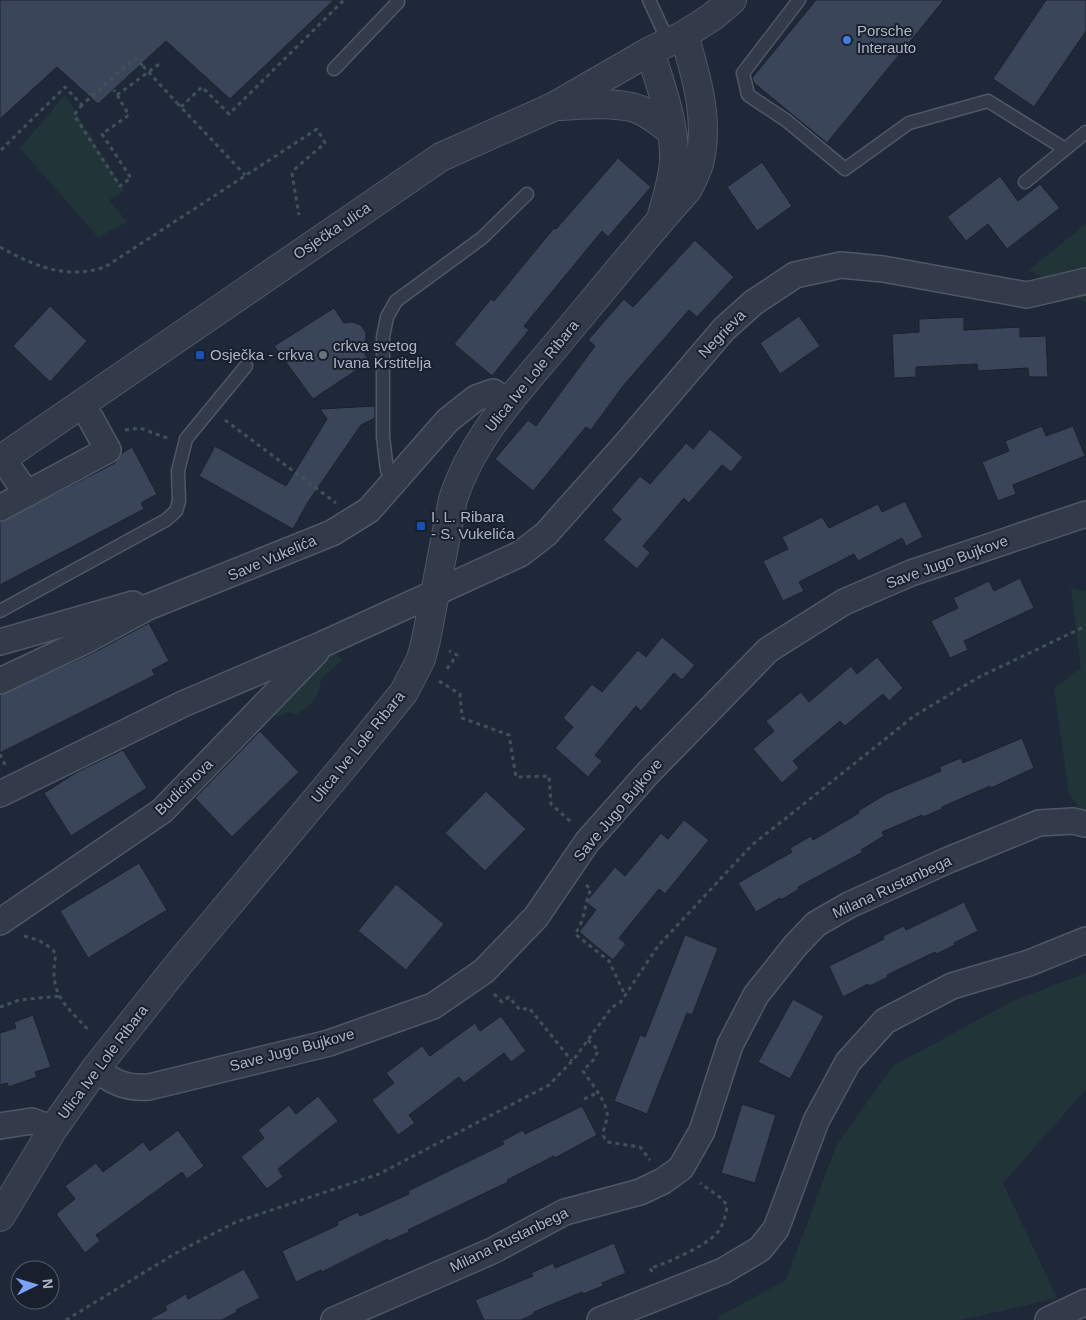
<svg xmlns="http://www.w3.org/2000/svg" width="1086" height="1320" viewBox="0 0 1086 1320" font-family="Arial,sans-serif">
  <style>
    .green { fill: #213539 }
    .building { fill: #3b4559; stroke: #1a212f }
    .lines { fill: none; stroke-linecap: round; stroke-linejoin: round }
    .service-casing { stroke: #505766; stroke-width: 15 }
    .minor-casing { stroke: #505766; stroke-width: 28 }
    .tertiary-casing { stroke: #505766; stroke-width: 30 }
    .path { stroke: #3f5257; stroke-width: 3; stroke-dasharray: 4 4; stroke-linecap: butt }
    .service { stroke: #333a49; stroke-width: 12 }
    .minor { stroke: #333a49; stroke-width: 25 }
    .tertiary { stroke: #333a49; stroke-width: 28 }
    .path-bridge { stroke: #3f5257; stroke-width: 3; stroke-dasharray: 4 4; stroke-linecap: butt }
    .shop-dot { fill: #3f7fe0; stroke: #181f2d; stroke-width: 2 }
    .transit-dot { fill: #1a4fb4; stroke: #181f2d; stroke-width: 2 }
    .worship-dot { fill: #6b7280; stroke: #181f2d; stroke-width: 2 }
    .labels { text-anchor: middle; stroke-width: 4; stroke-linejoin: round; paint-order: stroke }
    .poi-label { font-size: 15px; fill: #adb4c5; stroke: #181f2d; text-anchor: start }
    .street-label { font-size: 15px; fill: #adb4c5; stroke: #181f2d }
  </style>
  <rect width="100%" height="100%" fill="#1f2838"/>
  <path class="green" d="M65,95l59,96 -15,9 18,22 -29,15 -78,-89z
    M1086,224v79l-57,-33z
    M1071,588l15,3v225l-17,-22 -15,-106 27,-20z
    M333,650l9,10 -21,19c-2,19 -9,25 -24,35l-9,-2 -11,5 -9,-10z
    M1086,973v116l-83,94 54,115 -96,22h-241l-2,-3 68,-37 50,-134 57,-80 120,-65z"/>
  <path class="building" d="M0,0h334l-104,99 -64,-58 -68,63 -41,-37 -57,52z
    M816,0h128l-117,143 -73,-60 -2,-5z
    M1046,0h40v31l-52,76 -41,-28z
    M618,158l33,29 -43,50 -6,-6 -78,95 5,4 -37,46 -38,-32 37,-45 3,2 60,-73 2,1z
    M762,162l30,44 -35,25 -30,-44z
    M1000,176l18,25 22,-17 20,24 -53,41 -19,-25 -22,17 -19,-24z
    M695,240l39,37 -37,40 -8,-7 -66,76 -32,44 -5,-3 -53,64 -38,-32 33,-39 8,6 59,-80 -7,-6 36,-41 9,8z
    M50,306l37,35 -37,41 -37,-36z
    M334,308l10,15 9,-1 8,3 5,8 -1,22 5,6 -57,38 -39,-53z
    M799,316l21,30 -40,28 -20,-31z
    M964,317v13l56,-3v10l26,-1 2,41h-19l-1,-9 -50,3 -1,-7 -61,3v10l-22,1 -2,-44 27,-2v-13z
    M375,406v12l-14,7 -53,77 -15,27 -94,-53 16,-30 71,40 41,-67 -7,-10z
    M1042,426l4,10 27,-10 12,30 -72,29 3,9 -18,7 -16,-39 27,-11 -4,-10z
    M710,429l33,28 -12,15 -9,-7 -33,38 -5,-5 -41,48 7,7 -13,16 -34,-29 18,-21 -10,-9 29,-34 10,8 36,-41 7,6z
    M132,447l25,47 -16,9 3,6 -144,76v-63l115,-59 7,-10z
    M905,501l18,36 -17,9 -4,-8 -44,23 -4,-7 -55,28 5,9 -21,10 -20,-40 25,-12 -6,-12 40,-20 7,11 49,-24 4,8z
    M1020,578l14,30 -70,33 4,9 -18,8 -19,-37 27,-13 -5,-10 36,-17 5,10z
    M149,623l20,38 -17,9 3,5 -155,78v-58l93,-42z
    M662,637l33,28 -13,15 -8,-7 -33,38 -5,-5 -41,49 7,6 -14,16 -33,-29 18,-21 -10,-9 29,-34 10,8 36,-42 8,7z
    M877,657l26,31 -14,13 -6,-7 -38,32 -5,-5 -47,40 6,7 -17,15 -29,-34 21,-18 -8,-10 35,-29 8,10 42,-36 6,8z
    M260,731l39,41 -67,65 -37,-39z
    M1022,738l12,30 -43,20 -1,-2 -48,21v2l-19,8 -1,-2 -40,17 2,4 -23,14 2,2 -65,35 1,2 -18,11 -1,-2 -24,14 -18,-29 54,-31 -2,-4 21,-12 2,4 46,-27 -1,-2 28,-17 55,-23 -2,-4 22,-9 2,5z
    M123,750l24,38 -76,48 -27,-43 33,-21z
    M486,791l40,38 -41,42 -40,-38z
    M684,820l25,20 -44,54 -6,-5 -40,49 7,6 -13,16 -34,-28 17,-22 -10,-8 29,-35 10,9 36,-43 7,6z
    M139,863l28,47 -79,48 -28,-47z
    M396,884l48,40 -38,46 -48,-39z
    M964,902l14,29 -24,12 1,2 -19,9 -1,-2 -48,23 1,2 -18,9 -2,-2 -25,13 -14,-31 55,-27 -1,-3 21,-10 2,4z
    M685,935l33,13 -26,67 -5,-2 -40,101 -33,-13 26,-66 5,2z
    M793,999l31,17 -34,63 -32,-17z
    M33,1015l18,52 -16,5 2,5 -28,10 -2,-4 -7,2v-52l16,-5 -2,-6z
    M501,1016l25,35 -15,11 -7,-9 -40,30 -5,-6 -50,38 6,8 -17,12 -26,-35 22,-17 -8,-10 36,-27 8,10 45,-33 5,8z
    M318,1096l20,25 -60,48 5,8 -16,12 -26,-32 23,-19 -6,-8 31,-25 7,9z
    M742,1104l34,11 -21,68 -34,-10z
    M582,1106l15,29 -42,23 -1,-2 -47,24 1,2 -100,48 1,2 -20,9 -1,-2 -66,33 -1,-2 -25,12 -14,-31 56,-26 -1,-3 21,-10 2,4 49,-22 -1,-3 96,-47 -2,-3 21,-11 2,4z
    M178,1130l26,36 -17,13 -5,-7 -86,63 4,6 -15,12 -29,-39 19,-15 -10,-13 31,-23 7,9 40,-30 7,9z
    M614,1243l12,30 -24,10 1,3 -20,8 -1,-2 -48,20v2l-13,6h-37l-9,-20 58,-24 -2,-3 22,-10 2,5z
    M244,1269l16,29 -24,12 1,2 -15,8h-74l19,-10 -2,-4 21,-12 2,5z"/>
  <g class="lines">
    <defs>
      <path id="service" d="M649,0l20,43
        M799,0l-56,73 5,22 39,26 58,48 64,-46 79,-22 77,48
        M334,69l64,-67 -2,-2
        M1025,182l61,-50
        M394,484l-7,-14 -4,-33v-100l4,-20 9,-16 86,-63 45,-44
        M0,611l166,-91 10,-9 3,-10 -1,-30 8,-32 60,-73"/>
      <path id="minor" d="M11,471l16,23
        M0,508l108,-58 -17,-31
        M0,642l133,-38
        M0,681l87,-41 61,-33 184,-74 37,-23 79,-90 28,-22 17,-6 15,10
        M0,794l183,-90 140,-60 197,-90 26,-20 79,-89 99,-116 29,-26 42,-28 46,-10 42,4 144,26 59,-14
        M0,922l162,-111 154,-159
        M96,1068c16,15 32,21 53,19l180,-44 104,-37 51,-35 52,-54 51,-75 60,-68 121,-124 76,-48 67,-29 175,-59
        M0,1126l32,-5 21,8
        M334,1320l158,-69 73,-39 75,-20 23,-11 18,-13 21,-37 28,-86 26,-50 39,-49 21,-22 33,-19 97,-44 93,-38 34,-2 13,3
        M600,1320l123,-49 37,-22 16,-20 40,-108 32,-59 37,-41 67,-35 77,-23 57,-23
        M1048,1320l38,-18"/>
      <path id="tertiary" d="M650,51c11,36 25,72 24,110 -1,18 -7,36 -12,54
        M560,106c22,-1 48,-4 71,1 15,3 28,15 40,24
        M0,460l441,-303 112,-50 97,-56 34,-16 28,-18 20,-17
        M0,1217l53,-88 43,-61 82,-103 167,-200 59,-73 17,-33 5,-19 27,-141c21,-65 68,-111 110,-162 42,-50 82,-100 125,-148 4,-9 10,-19 12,-29 9,-42 -4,-85 -16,-125"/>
    </defs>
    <use href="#service" class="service-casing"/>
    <use href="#minor" class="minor-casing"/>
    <use href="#tertiary" class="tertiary-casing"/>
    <path class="path" d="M117,95l45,-33
      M177,103l68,72
      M82,105l-8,10 46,71 11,-8 -29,-44 27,-19 -15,-25
      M181,107l21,-20 27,27 115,-114
      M1,150l64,-63 17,18 53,-47 8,8
      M0,247c34,19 66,33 105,20l212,-138 8,14 -29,25 -4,6 7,41
      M225,420l111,83
      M125,430l15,-2 27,10
      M447,669l10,-14 -8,-4
      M439,681l21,13 2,24 47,17 7,42 33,-1 2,28 20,18
      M0,754l5,11
      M586,885l5,4c-8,17 -4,27 -16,45l34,27 16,34
      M24,936c13,3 25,8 32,18 -8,41 9,50 34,78
      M494,994l8,8 7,-5 11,13 9,-2 43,53
      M0,1007l19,-7 41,-4
      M588,1040l10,10 -3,8 -12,13c8,12 21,27 24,41 2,11 -9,20 0,30l33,5 10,13
      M584,1099l13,-6
      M652,1272l-2,-4c16,-4 55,-22 66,-34 7,-7 10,-19 11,-29l-6,-7 -21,-15
      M66,1320l110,-67 60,-31 143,-48 170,-89 25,-26 38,-52 8,-4 38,-57 94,-101 48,-38 114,-91 65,-39 107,-51"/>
    <use href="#service" class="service"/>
    <use href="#minor" class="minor"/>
    <use href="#tertiary" class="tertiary"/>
    <path class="path-bridge" d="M143,66l34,37"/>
  </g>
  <circle class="shop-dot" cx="847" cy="40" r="5"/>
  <g class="transit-dot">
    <rect x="195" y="350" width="10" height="10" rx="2.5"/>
    <rect x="416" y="521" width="10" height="10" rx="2.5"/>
  </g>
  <circle class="worship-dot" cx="323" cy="355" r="5"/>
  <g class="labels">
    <g class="poi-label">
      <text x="857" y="36">Porsche<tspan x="857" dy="17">Interauto</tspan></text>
      <text x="333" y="351">crkva svetog<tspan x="333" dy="17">Ivana Krstitelja</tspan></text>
      <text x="210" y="360">Osječka - crkva</text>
      <text x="431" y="522">I. L. Ribara<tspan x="431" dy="17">- S. Vukelića</tspan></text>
    </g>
    <g class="street-label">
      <text transform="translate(332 231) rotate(-34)" y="5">Osječka ulica</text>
      <text transform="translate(722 334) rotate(-46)" y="5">Negrieva</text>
      <text transform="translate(532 376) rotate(-51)" y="5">Ulica Ive Lole Ribara</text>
      <text transform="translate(272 558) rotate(-23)" y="5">Save Vukelića</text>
      <text transform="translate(947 562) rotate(-20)" y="5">Save Jugo Bujkove</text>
      <text transform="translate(358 747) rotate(-51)" y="5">Ulica Ive Lole Ribara</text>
      <text transform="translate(184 787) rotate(-44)" y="5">Budicinova</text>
      <text transform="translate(618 810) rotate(-50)" y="5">Save Jugo Bujkove</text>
      <text transform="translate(892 887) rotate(-25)" y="5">Milana Rustanbega</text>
      <text transform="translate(292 1050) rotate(-15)" y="5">Save Jugo Bujkove</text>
      <text transform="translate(103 1062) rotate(-53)" y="5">Ulica Ive Lole Ribara</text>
      <text transform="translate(509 1240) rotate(-26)" y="5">Milana Rustanbega</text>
    </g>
  </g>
  <g transform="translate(35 1285) rotate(85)"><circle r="24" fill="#181f2d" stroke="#545b6a"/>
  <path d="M0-4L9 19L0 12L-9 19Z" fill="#7ba2fd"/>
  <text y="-8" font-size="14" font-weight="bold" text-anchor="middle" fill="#adb4c5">N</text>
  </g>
</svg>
